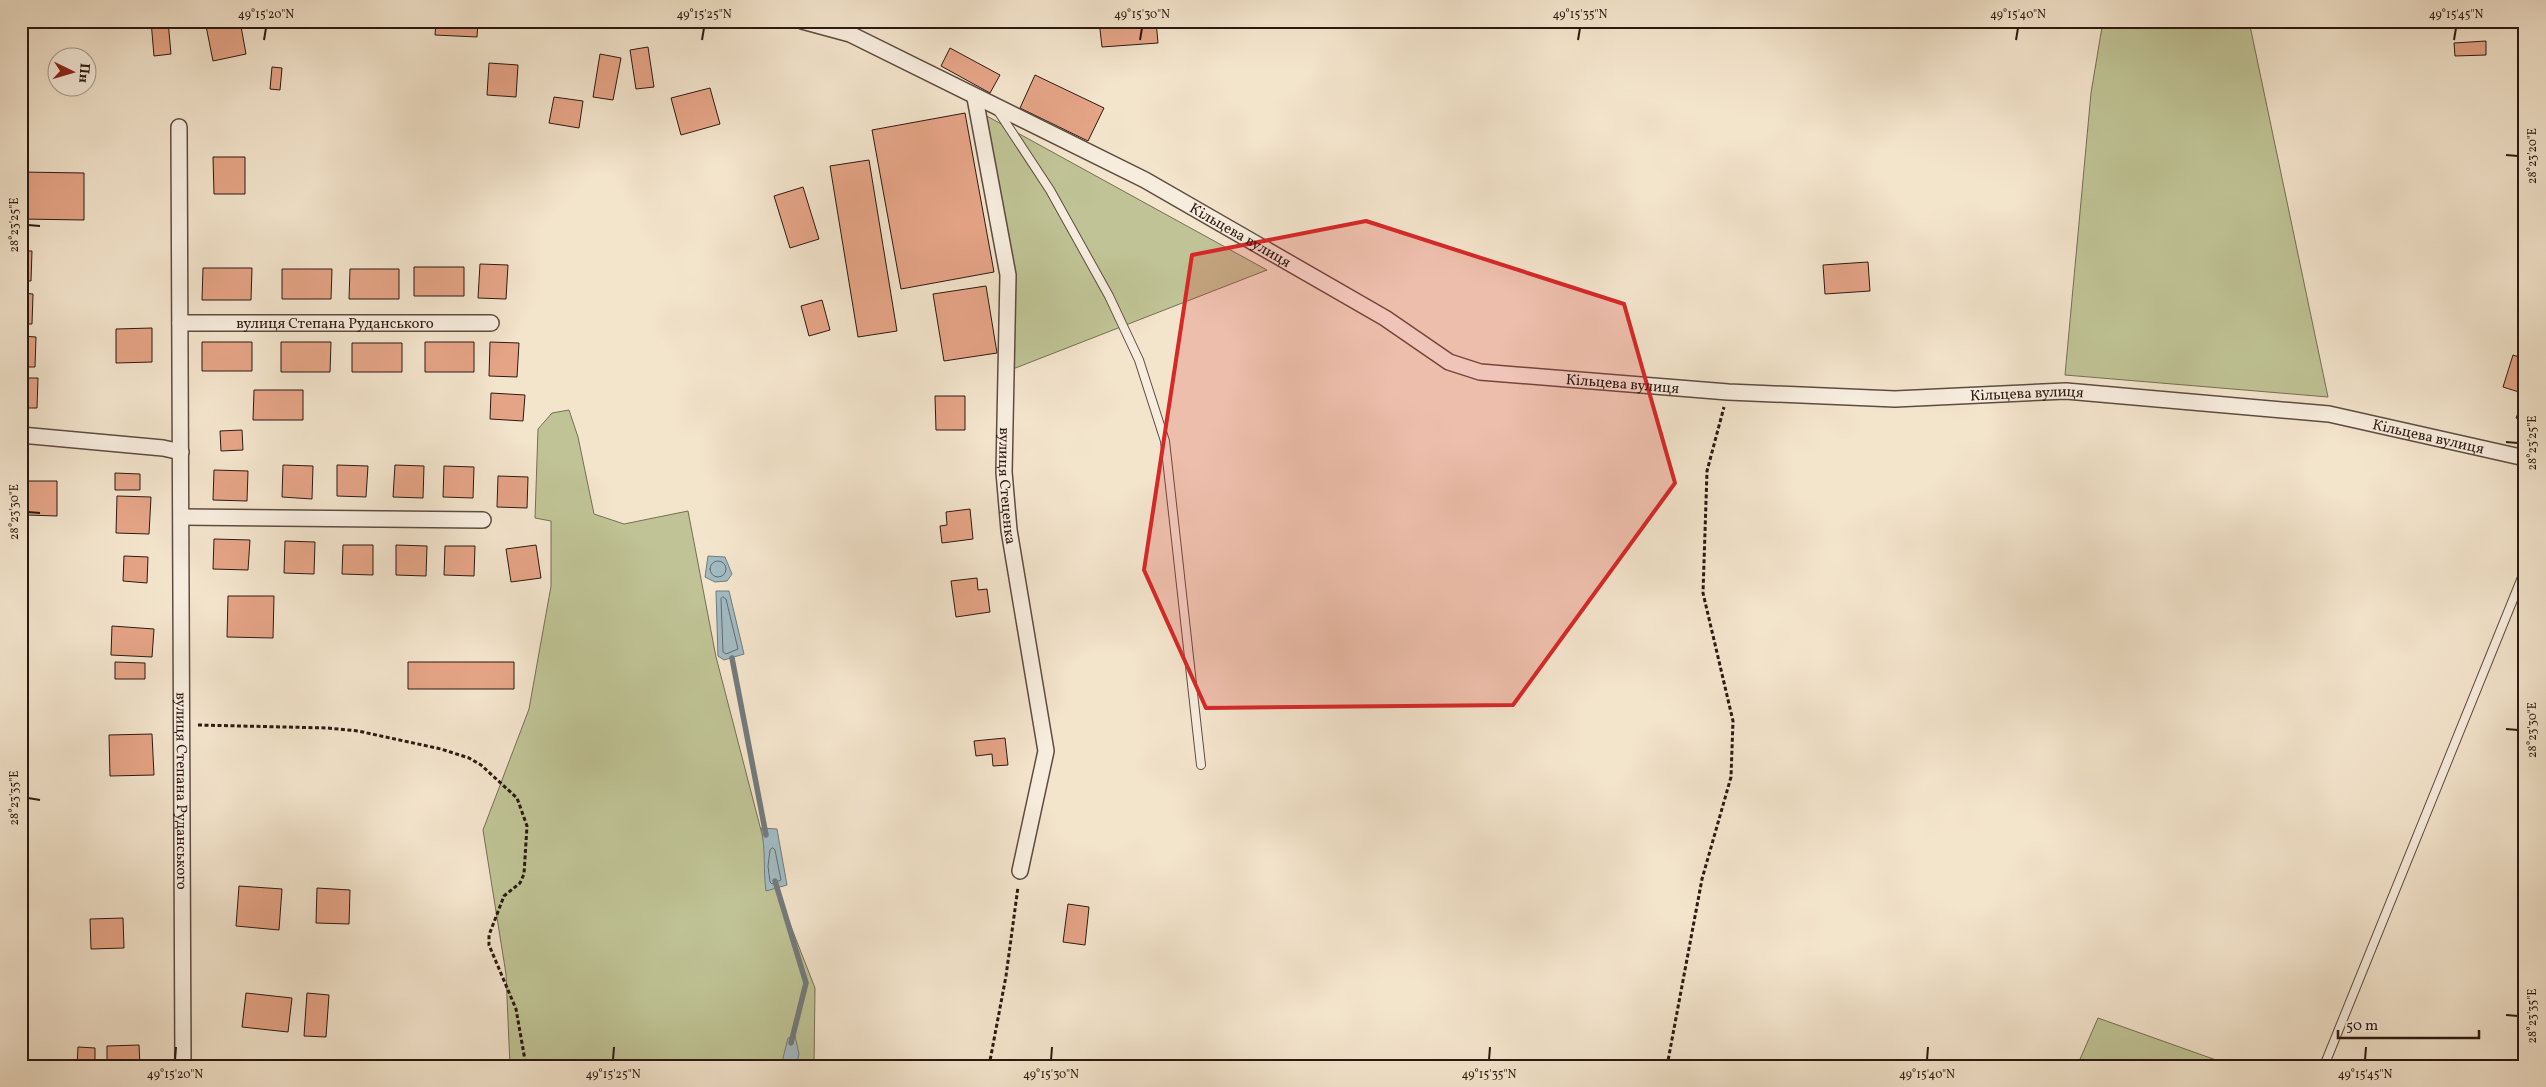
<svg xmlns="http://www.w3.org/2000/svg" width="2546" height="1087" viewBox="0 0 2546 1087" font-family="Vollkorn,serif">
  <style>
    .green { fill: #bfc395; stroke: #766e54 }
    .water { fill: #a1bbc3; stroke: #737a7c }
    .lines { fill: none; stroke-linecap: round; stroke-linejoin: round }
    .shore { stroke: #676a6a; stroke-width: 1 }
    .stream { stroke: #737a7c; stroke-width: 5.5 }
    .building { fill: #e5a486; stroke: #2d1912 }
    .lane-casing { stroke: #5e4c40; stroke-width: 10 }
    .street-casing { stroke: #5e4c40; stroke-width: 18 }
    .path { stroke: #2d1912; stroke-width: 3; stroke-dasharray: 4 2.5; stroke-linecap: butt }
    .lane { stroke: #f7edde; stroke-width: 8 }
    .street { stroke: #f7edde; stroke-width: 15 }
    .marked { fill: #d62828; fill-opacity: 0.2; stroke: #d62828; stroke-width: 4; stroke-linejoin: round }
    .ticks { fill: none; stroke: #2d1912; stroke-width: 2 }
    .labels { text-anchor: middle; stroke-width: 4; stroke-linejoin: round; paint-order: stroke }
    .street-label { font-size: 15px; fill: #2d1912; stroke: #f7edde }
    .neatline { fill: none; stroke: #2d1912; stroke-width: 2 }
    .ticks-label { font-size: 12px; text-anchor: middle; fill: #2d1912 }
  </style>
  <rect width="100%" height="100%" fill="#f3e4cc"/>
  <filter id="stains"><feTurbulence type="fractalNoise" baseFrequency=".004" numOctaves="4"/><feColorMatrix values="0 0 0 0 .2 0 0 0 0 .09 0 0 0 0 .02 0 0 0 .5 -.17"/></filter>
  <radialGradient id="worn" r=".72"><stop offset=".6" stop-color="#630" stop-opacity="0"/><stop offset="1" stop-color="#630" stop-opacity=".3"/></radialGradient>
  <path class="green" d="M2103,21h146l79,376 -263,-22 26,-282z
    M974,109l293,161 -267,104 3,-99z
    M569,410l9,27 16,77 30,10 64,-13 28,146 60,231 39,100 -1,78h-304l-4,-92 -23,-144 46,-121 22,-123v-65l-16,-3 3,-89 14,-16z
    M2098,1018l135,48h-156z"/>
  <path class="water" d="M708,556l17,1 7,17 -5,7 -12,1 -10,-5z
    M716,591h13l15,63 -20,6 -6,-4z
    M761,828l16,1 10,56 -21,6c-3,-22 0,-42 -5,-63z
    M795,1036l4,18 -3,12h-15l7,-28z"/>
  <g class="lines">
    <path class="shore" d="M710 569a8 8 0 1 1 16 0a8 8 0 1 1-16 0Z
      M723,597l3,2 12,50 -12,5 -3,-2 -2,-53z
      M773,848l2,2 6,30 -9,4 -2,-2 -2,-16 2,-16z"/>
    <path class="stream" d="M732,658l34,177
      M775,881l31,102 -15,60"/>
  </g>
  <path class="building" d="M151,21h17l3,33 -17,2z
    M205,21h35l6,33 -33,7z
    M436,21h42l-1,16 -42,-2z
    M1099,21h57l2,22 -56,4z
    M2486,41v14l-31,1 -1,-13z
    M648,47l6,40 -18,2 -6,-39z
    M950,48l50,27 -10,18 -49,-27z
    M600,54l21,4 -8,42 -20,-3z
    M489,63l29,2 -2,32 -29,-2z
    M272,67l10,1 -2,22 -10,-1z
    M1035,75l69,33 -16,33 -68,-33z
    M710,88l10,36 -39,11 -10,-37z
    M554,97l29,4 -4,27 -30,-5z
    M965,113l29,159 -93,17 -29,-159z
    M213,157h32v37h-31z
    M869,160l28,171 -39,6 -28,-171z
    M21,172l63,1v47l-63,-1z
    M803,187l16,52 -29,9 -16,-52z
    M21,251h11l-1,30h-10z
    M1868,262l2,29 -45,3 -2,-29z
    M480,264l28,1 -2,34 -28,-1z
    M414,267h50v29h-50z
    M203,268h49l-1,32h-49z
    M282,269h50l-1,30h-49z
    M350,269h49v30h-50z
    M986,286l11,67 -53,8 -11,-67z
    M21,293l12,1 -1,30h-11z
    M822,300l8,30 -21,6 -8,-30z
    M152,328v34l-36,1v-34z
    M21,336l15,1 -1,30h-14z
    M202,342h50v29h-50z
    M281,342h50l-1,30h-49z
    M425,342h49v30h-49z
    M490,342l29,1 -2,34 -28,-1z
    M352,343h50v29h-50z
    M2513,355l12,4v15l-6,18 -16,-5z
    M21,378h17l-1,30h-16z
    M254,390h49v30h-50z
    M491,393l34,2 -2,26 -33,-2z
    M935,396h30v34h-29z
    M2525,396v26l-9,-4z
    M242,430l1,20 -22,1 -1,-20z
    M283,465l30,1 -1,33 -30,-2z
    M337,465l31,1 -2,31 -29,-1z
    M395,465l29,1 -1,32 -30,-1z
    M444,466l30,1 -1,31 -30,-1z
    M214,470l34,1 -1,30 -34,-1z
    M115,473l25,1v16h-25z
    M498,476l30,1 -1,31 -30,-1z
    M27,481h30v35l-30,-1z
    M117,496l34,1 -2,37 -33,-1z
    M970,509l3,30 -31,4 -2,-17 7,-1 -1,-13z
    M214,539l36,1 -2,30 -35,-1z
    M285,541l30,1 -1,32 -30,-1z
    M343,545h30v30l-31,-1z
    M396,545l31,1 -1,30 -30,-1z
    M536,545l5,33 -30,4 -5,-33z
    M445,546h30l-1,30 -30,-1z
    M124,556l24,1 -1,26 -24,-2z
    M977,578l1,12 9,-1 3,23 -34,5 -5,-36z
    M228,596h46l-1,42 -46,-1z
    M112,626l42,3 -2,28 -41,-2z
    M115,662l30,1v16h-30z
    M408,662h106v27h-106z
    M152,734l2,41 -44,1 -1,-41z
    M1005,738l3,27 -15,1 -1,-12 -16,2 -2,-15z
    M239,886l43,3 -3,41 -43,-4z
    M317,888l33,2 -1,34 -33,-1z
    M1068,904l21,3 -4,38 -22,-3z
    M123,918l1,30 -33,1 -1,-30z
    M246,993l46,5 -4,34 -46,-5z
    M307,993l22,2 -3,42 -22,-1z
    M139,1045l1,21h-33v-20z
    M78,1047l17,1v18h-18z"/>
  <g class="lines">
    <defs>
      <path id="lane" d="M998,111l52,79 59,106 30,64 26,81 36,324
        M2324,1066l201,-496"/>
      <g id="street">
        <path id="s1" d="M802,21l48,13 295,146 240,138 64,44 31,10 248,20 167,7 171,-8 263,23 196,44"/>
        <path id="s2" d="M975,98l33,177 -4,197 5,58 37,221 -26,120"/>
        <path id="s3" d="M179,127l4,939"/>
        <path id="s4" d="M180,323h311"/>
        <path d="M21,435l142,13 18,4"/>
        <path d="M182,517l301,3"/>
      </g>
    </defs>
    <use href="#lane" class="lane-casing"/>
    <use href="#street" class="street-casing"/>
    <path class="path" d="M198,725l129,3 31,3 83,18 28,9 12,7 36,33 10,28 -3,48 -4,9 -16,13 -15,39v10l27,64 10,57
      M989,1066l17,-90 12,-89
      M1667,1066l35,-187 29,-102 2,-56 -30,-128 4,-122 17,-64"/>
    <use href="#lane" class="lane"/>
    <use href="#street" class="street"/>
  </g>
  <path class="marked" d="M1366,221l258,83 51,179 -162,222 -307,3 -62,-138 48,-315z"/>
  <path class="ticks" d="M264,40l2,-12M702,40l2,-12M1140,40l2,-12M1578,40l2,-12M2016,40l2,-12M2454,40l2,-12M2506,155l12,1M28,225l12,1M2506,442l12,1M28,512l12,1M2506,729l12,1M28,798l12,2M2506,1015l12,1M175,1060l1,-13M613,1060l1,-13M1051,1060l1,-13M1489,1060l1,-13M1927,1060l1,-13M2365,1060l1,-13"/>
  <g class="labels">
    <g class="street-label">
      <text dy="5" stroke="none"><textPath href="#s1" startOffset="489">Кільцева вулиця</textPath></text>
      <text dy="5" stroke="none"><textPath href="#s4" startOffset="155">вулиця Степана Руданського</textPath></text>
      <text dy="5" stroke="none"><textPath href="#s1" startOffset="909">Кільцева вулиця</textPath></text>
      <text dy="5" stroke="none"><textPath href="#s1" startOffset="1314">Кільцева вулиця</textPath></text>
      <text dy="5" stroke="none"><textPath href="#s1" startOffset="1719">Кільцева вулиця</textPath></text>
      <text dy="5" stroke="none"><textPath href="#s2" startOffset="391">вулиця Стеценка</textPath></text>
      <text dy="5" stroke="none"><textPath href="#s3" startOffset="664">вулиця Степана Руданського</textPath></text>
    </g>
  </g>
  <rect width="2546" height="1087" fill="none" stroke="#f3e4cc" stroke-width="55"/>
  <g transform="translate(72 72) rotate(95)"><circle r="24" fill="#f7edde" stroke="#a6988c"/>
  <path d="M0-4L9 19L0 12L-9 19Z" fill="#8f2418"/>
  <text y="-8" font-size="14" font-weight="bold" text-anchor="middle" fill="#2d1912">Пн</text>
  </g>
  <path d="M2338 1030v8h141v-8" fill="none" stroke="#2d1912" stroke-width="2.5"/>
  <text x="2346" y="1030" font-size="15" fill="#2d1912" stroke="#f7edde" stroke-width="4" paint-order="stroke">50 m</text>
  <rect x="28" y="28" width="2490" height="1032" class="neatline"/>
  <g class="ticks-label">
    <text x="266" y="18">49°15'20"N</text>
    <text x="704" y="18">49°15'25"N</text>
    <text x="1142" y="18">49°15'30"N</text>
    <text x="1580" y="18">49°15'35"N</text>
    <text x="2018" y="18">49°15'40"N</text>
    <text x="2456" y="18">49°15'45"N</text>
    <text transform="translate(2532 156) rotate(-90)" y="4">28°23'20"E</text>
    <text transform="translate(14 225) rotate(-90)" y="4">28°23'25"E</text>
    <text transform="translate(2532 443) rotate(-90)" y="4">28°23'25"E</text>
    <text transform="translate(14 512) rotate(-90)" y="4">28°23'30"E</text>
    <text transform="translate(2532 730) rotate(-90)" y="4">28°23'30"E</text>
    <text transform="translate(14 798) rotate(-90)" y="4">28°23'35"E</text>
    <text transform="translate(2532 1016) rotate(-90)" y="4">28°23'35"E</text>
    <text x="175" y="1078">49°15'20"N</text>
    <text x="613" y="1078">49°15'25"N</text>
    <text x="1051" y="1078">49°15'30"N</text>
    <text x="1489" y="1078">49°15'35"N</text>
    <text x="1927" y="1078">49°15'40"N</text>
    <text x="2365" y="1078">49°15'45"N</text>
  </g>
  <rect width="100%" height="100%" filter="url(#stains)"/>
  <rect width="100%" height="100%" fill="url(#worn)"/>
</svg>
